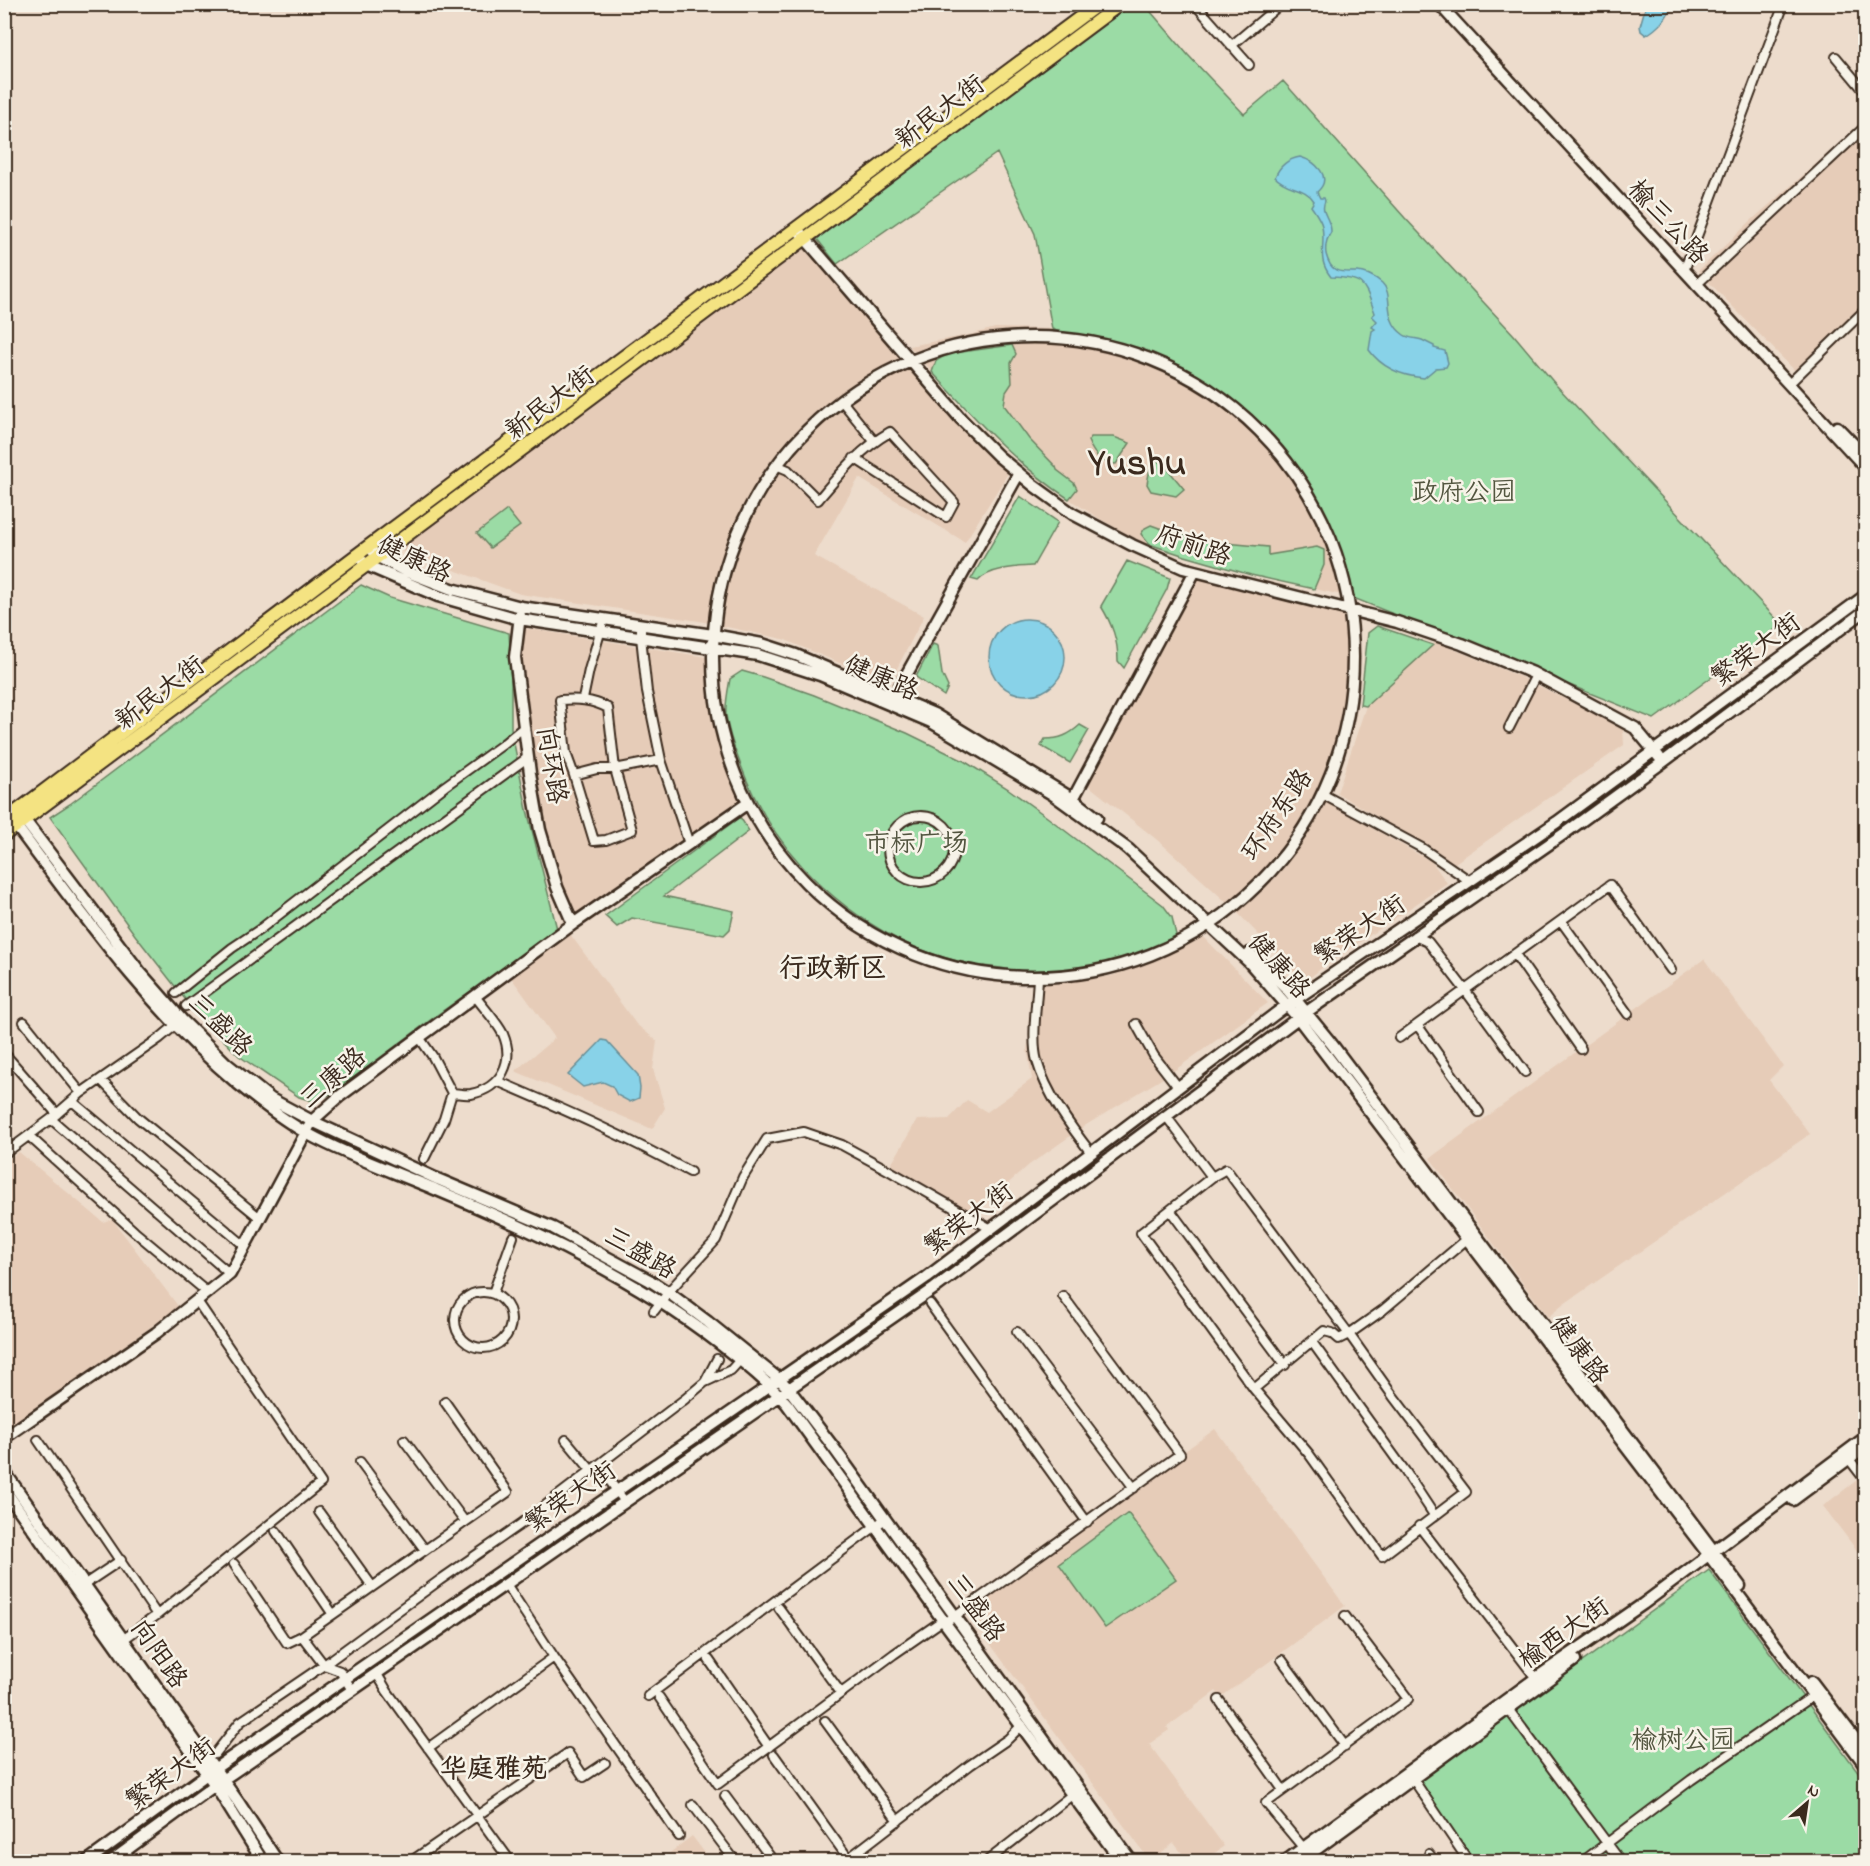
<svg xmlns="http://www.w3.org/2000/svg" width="1870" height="1866" viewBox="0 0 1870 1866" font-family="'Indie Flower','LXGW WenKai TC',sans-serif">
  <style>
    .built { fill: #e6ccb8 }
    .green { fill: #9bdba5; stroke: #6b8262; stroke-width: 1.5 }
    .water { fill: #88d2e8; stroke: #698f97; stroke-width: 1.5 }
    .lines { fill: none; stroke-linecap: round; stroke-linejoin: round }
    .street-casing { stroke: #3b2a1e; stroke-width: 12 }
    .secondary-casing { stroke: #3b2a1e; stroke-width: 15 }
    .primary-casing { stroke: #3b2a1e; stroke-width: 16 }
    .street { stroke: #f7f3e8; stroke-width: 8 }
    .secondary { stroke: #f7f3e8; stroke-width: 10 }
    .primary { stroke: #f4e382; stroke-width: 12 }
    .labels { text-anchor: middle; stroke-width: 5; stroke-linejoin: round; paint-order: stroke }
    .street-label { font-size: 26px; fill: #3b2a1e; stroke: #f7f3e8 }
    .park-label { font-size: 26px; fill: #535640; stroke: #f7f3e8 }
    .neighbourhood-label { font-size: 27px; font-weight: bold; fill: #3b2a1e; stroke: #f7f3e8 }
    .town-label { font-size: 38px; font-weight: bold; fill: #3b2a1e; stroke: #f7f3e8 }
  </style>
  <rect width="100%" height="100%" fill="#eddccc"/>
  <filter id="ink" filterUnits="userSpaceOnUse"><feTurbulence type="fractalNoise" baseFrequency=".0167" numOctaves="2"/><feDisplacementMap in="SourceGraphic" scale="12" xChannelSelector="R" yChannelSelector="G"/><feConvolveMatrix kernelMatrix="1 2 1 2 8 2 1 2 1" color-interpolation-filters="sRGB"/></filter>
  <g filter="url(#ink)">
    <path class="built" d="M1863,123l3,3 -1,190 -65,60 -102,-105 56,-53z
      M799,243l213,224 -47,75 -106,-64 -45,78 110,60 -35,68 -106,-45 -84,-18 -179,-27 -129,-47z
      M995,328l57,1 30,11 76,22 90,56 30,31 39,58 26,59 8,31 -100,-22 -66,-19 -44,-14 -41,-23 -59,-38 -48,-43 -84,-92 60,-11z
      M1195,571l157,39v75l-7,39 -23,70 43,30 67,38 15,21 -124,84 -16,13 -7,-2 -66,-69 -73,-66 -78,-62z
      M518,627l195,31 9,76 26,69 -175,121 -11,-26 -35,-140z
      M1436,642l87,36 100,50 1,17 -169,118 -118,-70 29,-87z
      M1200,933l68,70 -100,72 -82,50 -57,40 -59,52 -82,-47 29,-50 32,-1 18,-19 20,12 45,-33 -5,-30 15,-64 69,-9 47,-17z
      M570,934l66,90 21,17 -4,28 12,39 -13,21 -137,-58 40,-33 -45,-62z
      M1704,959l79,107 -14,14 41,54 -246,170 -16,13 -118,-159z
      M19,1152l84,70 9,-3 69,91 -19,9 -157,112 -1,-268z
      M1215,1429l130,177 -124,91 -5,-6 -49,36 2,3 -20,14 75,102 -21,16 -15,-1 -14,-18 -24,18 -184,-250z
      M1865,1474v87l-42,-55z
      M692,1836l19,25h-54l14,-9z"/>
    <path class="green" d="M1132,5h13l43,50 56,59 39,-33 122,137 109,117 42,50 225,239 -17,15 -110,80 -303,-122c-25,-94 -78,-175 -165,-221 -10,-4 -19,-11 -29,-14 -34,-13 -71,-20 -105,-33l-17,-95 -38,-81 -160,111 -20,-25 240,-182z
      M1012,345l4,9 -5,9 1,20 -6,9 -2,13 25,34 27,28 1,3 17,13 3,6 -8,10c-55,-36 -93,-80 -137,-127l4,-11 11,-7z
      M1091,437h23l16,6 -14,21c-14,0 -23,-11 -28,-23z
      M1152,457l14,10 18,22 -8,7 -25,-5 -4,-7z
      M1020,496l38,26 -25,44c-18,1 -43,2 -55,15l-7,-2z
      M507,510l13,16 -30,22 -13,-15z
      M1151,525l25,9 39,8 53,5v8l49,-8 7,3v15l-10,24 -63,-14 -66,-19 -36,-12 -8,-10 4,-6z
      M1127,561l43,17 -3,11 -43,79 -6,-7c0,-21 -6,-37 -17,-55z
      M361,585l29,13 119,35 2,32v63l16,82 30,119 -120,86 -104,78 -21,8 -13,-4 -60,-41 -47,-48 -57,-73 -85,-118 20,-13z
      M1377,626l56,19 -67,61 -6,-1 8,-72z
      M933,644l5,2 4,28 6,13 -4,9 -28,-19z
      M742,671l21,6 51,18 93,38 57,28 43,27 40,29 116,88 9,12 6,27c-38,17 -76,29 -118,32 -7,1 -15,3 -22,2 -9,-2 -18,-7 -27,-8 -11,-3 -24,-3 -36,-5 -26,-5 -54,-14 -78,-26 -72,-38 -129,-98 -157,-176 -6,-15 -12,-32 -14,-48 -1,-11 2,-25 4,-36z
      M1080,725l9,5 -19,33 -29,-17 4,-7c15,0 24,-4 35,-14z
      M740,817l9,14 -85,65 70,15 -4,18 -6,6 -92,-17 -15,9 -12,-11z
      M1128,1513l48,66 -71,49 -46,-64z
      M1709,1570l156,211v80h-390l-57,-80z"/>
    <path class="water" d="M1646,5h25c-1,11 -14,24 -25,30l-5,-4 -1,-5z
      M1300,157c15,4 34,20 17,35l3,6h4l1,3c-4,10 1,13 4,22 2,3 2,6 2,9 -4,6 -6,15 -5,22 5,20 14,18 31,18 8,0 18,5 25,11 13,12 -1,36 22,52 6,4 12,3 18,5 4,2 8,4 12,6v2l11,3 3,12 -2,4 -10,1 -12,10c-22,-2 -42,-10 -55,-28l3,-19 3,-2 -3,-2 5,-6 -5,-5 3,-3c-11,-30 -10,-35 -44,-36 -15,-19 -5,-30 -9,-51 -1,-6 -7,-14 -11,-20l3,-5c-9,-15 -27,-11 -39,-24 5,-12 13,-18 25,-20z
      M989 657a38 38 0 1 1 76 0a38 38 0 1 1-76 0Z
      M602,1040l5,1 31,34 2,13 -1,10 -9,4 -13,-7 -5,-9 -9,-4 -20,5 -15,-12z"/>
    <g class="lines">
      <defs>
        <path id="street" d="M1195,4l54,61
          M1231,46l45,-38
          M1836,57l30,36
          M1684,271l100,-267
          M1696,285l170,-159
          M1793,380l73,-71
          M841,400l33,41
          M776,465l12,5 30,30c22,-26 42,-51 72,-68l64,70 -8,15 -92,-59
          M641,625v12l6,55 14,68 28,84
          M583,699l6,-29 15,-51
          M1509,728l27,-53
          M574,775l20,66 12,-1 26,-10 -17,-61h-18l-23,6 -8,-22 -6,-53c18,-1 31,-1 48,8l7,61 46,-9
          M1322,794l100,54 48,33
          M888 849a33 33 0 1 1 66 0a33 33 0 1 1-66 0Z
          M1561,921l67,93
          M1415,936l13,6 37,48 145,-105 61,85
          M1515,954l66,95
          M1038,978c-1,23 -7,62 -1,83 9,32 34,66 54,92
          M176,993l56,-45 27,-18 186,-144 57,-41 22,-18
          M186,1006l341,-248
          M24,1022l57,71
          M1136,1024l18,32 24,31
          M1418,1026l61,86
          M419,1037l14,20 19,36 -8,26 -20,40
          M1399,1038l66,-48 60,82
          M4,1053l53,61
          M101,1080l37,38 122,100
          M497,1081c66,28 130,56 193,91
          M452,1093c6,0 13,2 19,1 30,-6 44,-32 32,-60 -6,-12 -20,-27 -28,-38
          M72,1101l173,145
          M1166,1116l46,61 -71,56 113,156 55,65 73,102 84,-64 -73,-96 -44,-62 34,-24 84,-71
          M51,1119l179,155
          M29,1136l106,96 73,61
          M4,1154l47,-35 30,-26 79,-55 18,-15
          M1212,1177l14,-8 123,165 -10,5 -7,-6 -8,-2 -70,58
          M1170,1210l115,155
          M455 1320a28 28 0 1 1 56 0a28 28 0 1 1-56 0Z
          M493,1293l20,-56
          M930,1304l157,218
          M654,1311l17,-22 45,-49 27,-63 24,-38 37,-7 38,13 46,25 103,59
          M1017,1332l117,156
          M1312,1342l93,129 29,44
          M705,1382l26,-12 9,-10
          M38,1440l119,175 -33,24
          M404,1440l61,82
          M566,1440l25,30 16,7 18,25
          M1849,1459l17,22
          M360,1462l65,88
          M319,1512l53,74
          M1419,1526l120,156
          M276,1531l56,82
          M234,1564l53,79 15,-7 206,-144 -63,-90
          M85,1584l36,-24
          M506,1584l48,73 125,179
          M779,1608l62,85
          M157,1615l164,-132 -124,-182
          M945,1623l235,-169 -117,-158
          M302,1636l22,29 16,6 12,19
          M709,1660l60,87
          M1282,1660l63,86
          M377,1674l10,17 124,171
          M648,1696l237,-177
          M659,1697l59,87 176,-130 49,-34
          M1219,1700l64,90
          M1508,1709l113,153
          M825,1721l73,100
          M428,1748l126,-91
          M215,1754l25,-32 84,-57 116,-85 81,-56 164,-125 20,-17 12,-23
          M774,1755l74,103
          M1413,1779l56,83
          M725,1796l49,66
          M693,1805l43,57
          M1306,1851l-40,-48 142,-104 -63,-83
          M1429,1854l6,8
          M410,1862l158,-109 16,24 21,-14
          M844,1862l126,-97 38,-26 14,-14
          M986,1862l87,-68
          M1582,1862l109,-82 122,-84"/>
        <path id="secondary" d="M1439,4l427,464
          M797,229l164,190 37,37 35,29 40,29 59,31 51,23 214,54 65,22 71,29 102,55 24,29
          M713 657a320 320 0 1 1 640 0a320 320 0 1 1-640 0Z
          M1837,427l29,30
          M369,547l9,10 27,14 47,18 69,18 192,28 49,9 34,11 138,59 139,85 24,19
          M357,555l9,10 72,31 81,23 239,36 62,20 111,47 121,72 76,55 121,113 49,56 410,536 158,212
          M520,615l-5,42 15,116 10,57 17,57 16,37
          M894,697l125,-224
          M1073,799l122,-228
          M20,814l120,158 42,48 45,44 44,35 41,22 123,57 118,50 96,52 20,13 39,29 72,58 9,9 42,55 301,418
          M11,819c70,93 137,189 226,264 23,19 47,38 73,52 40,22 85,37 127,55 100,42 198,88 283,154 24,19 47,37 67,60l158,219 177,239
          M1250,953l36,35 45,55 409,543
          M4,1438l152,-105 74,-59 82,-153 28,-25 233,-172 175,-121
          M4,1471l235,332 39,59
          M4,1489l211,296 48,77
          M1793,1500l73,-54
          M1812,1682l54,71
          M86,1862l121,-88 720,-497 360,-272 270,-183 309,-227
          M110,1862l105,-77 720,-497 363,-270 267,-185 98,-71 203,-152
          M1284,1862l252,-184 107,-74 223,-167
          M1299,1862l276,-202"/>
        <path id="primary" d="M4,821l353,-266 741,-551
          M4,835l1116,-831"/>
      </defs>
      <use href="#street" class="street-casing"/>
      <use href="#secondary" class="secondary-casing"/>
      <use href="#primary" class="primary-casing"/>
      <use href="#street" class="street"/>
      <use href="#secondary" class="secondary"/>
      <use href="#primary" class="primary"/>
    </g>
  </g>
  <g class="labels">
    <g class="street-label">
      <text transform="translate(939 111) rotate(-37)" y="9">新民大街</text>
      <text transform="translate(1669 221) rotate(47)" y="9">榆三公路</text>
      <text transform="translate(549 402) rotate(-37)" y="9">新民大街</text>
      <text transform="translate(1194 544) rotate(19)" y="9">府前路</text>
      <text transform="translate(415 558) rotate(25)" y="9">健康路</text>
      <text transform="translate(1755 649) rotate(-37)" y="9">繁荣大街</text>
      <text transform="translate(882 677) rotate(23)" y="9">健康路</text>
      <text transform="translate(159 692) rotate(-37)" y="9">新民大街</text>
      <text transform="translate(553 765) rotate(81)" y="9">向环路</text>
      <text transform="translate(1276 814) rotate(-56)" y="9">环府东路</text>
      <text transform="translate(1359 929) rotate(-34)" y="9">繁荣大街</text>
      <text transform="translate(1280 965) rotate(48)" y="9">健康路</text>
      <text transform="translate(221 1024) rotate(44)" y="9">三盛路</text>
      <text transform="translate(332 1077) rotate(-41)" y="9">三康路</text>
      <text transform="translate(968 1218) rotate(-37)" y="9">繁荣大街</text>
      <text transform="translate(641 1252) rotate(30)" y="9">三盛路</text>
      <text transform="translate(1580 1349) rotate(53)" y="9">健康路</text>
      <text transform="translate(570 1496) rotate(-35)" y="9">繁荣大街</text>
      <text transform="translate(977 1607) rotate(54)" y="9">三盛路</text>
      <text transform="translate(1563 1632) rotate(-35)" y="9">榆西大街</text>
      <text transform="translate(160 1653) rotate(55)" y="9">向阳路</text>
      <text transform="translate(170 1773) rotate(-36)" y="9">繁荣大街</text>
    </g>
    <g class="park-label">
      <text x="1464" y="500">政府公园</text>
      <text x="916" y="851">市标广场</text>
      <text x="1683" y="1748">榆树公园</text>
    </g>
    <g class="neighbourhood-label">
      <text x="833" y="976">行政新区</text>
      <text x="494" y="1777">华庭雅苑</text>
    </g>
    <g class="town-label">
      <text x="1137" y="474">Yushu</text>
    </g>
  </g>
  <rect width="1870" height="1866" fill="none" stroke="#f7f3e8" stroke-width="24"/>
  <rect x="12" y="12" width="1846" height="1842" fill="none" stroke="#3b2a1e" stroke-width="2" filter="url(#ink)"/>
  <g transform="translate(1807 1803) rotate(29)" stroke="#f7f3e8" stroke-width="4.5" paint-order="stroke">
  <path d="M0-4.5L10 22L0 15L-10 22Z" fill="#3b2a1e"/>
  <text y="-9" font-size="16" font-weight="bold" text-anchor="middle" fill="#3b2a1e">N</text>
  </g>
</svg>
